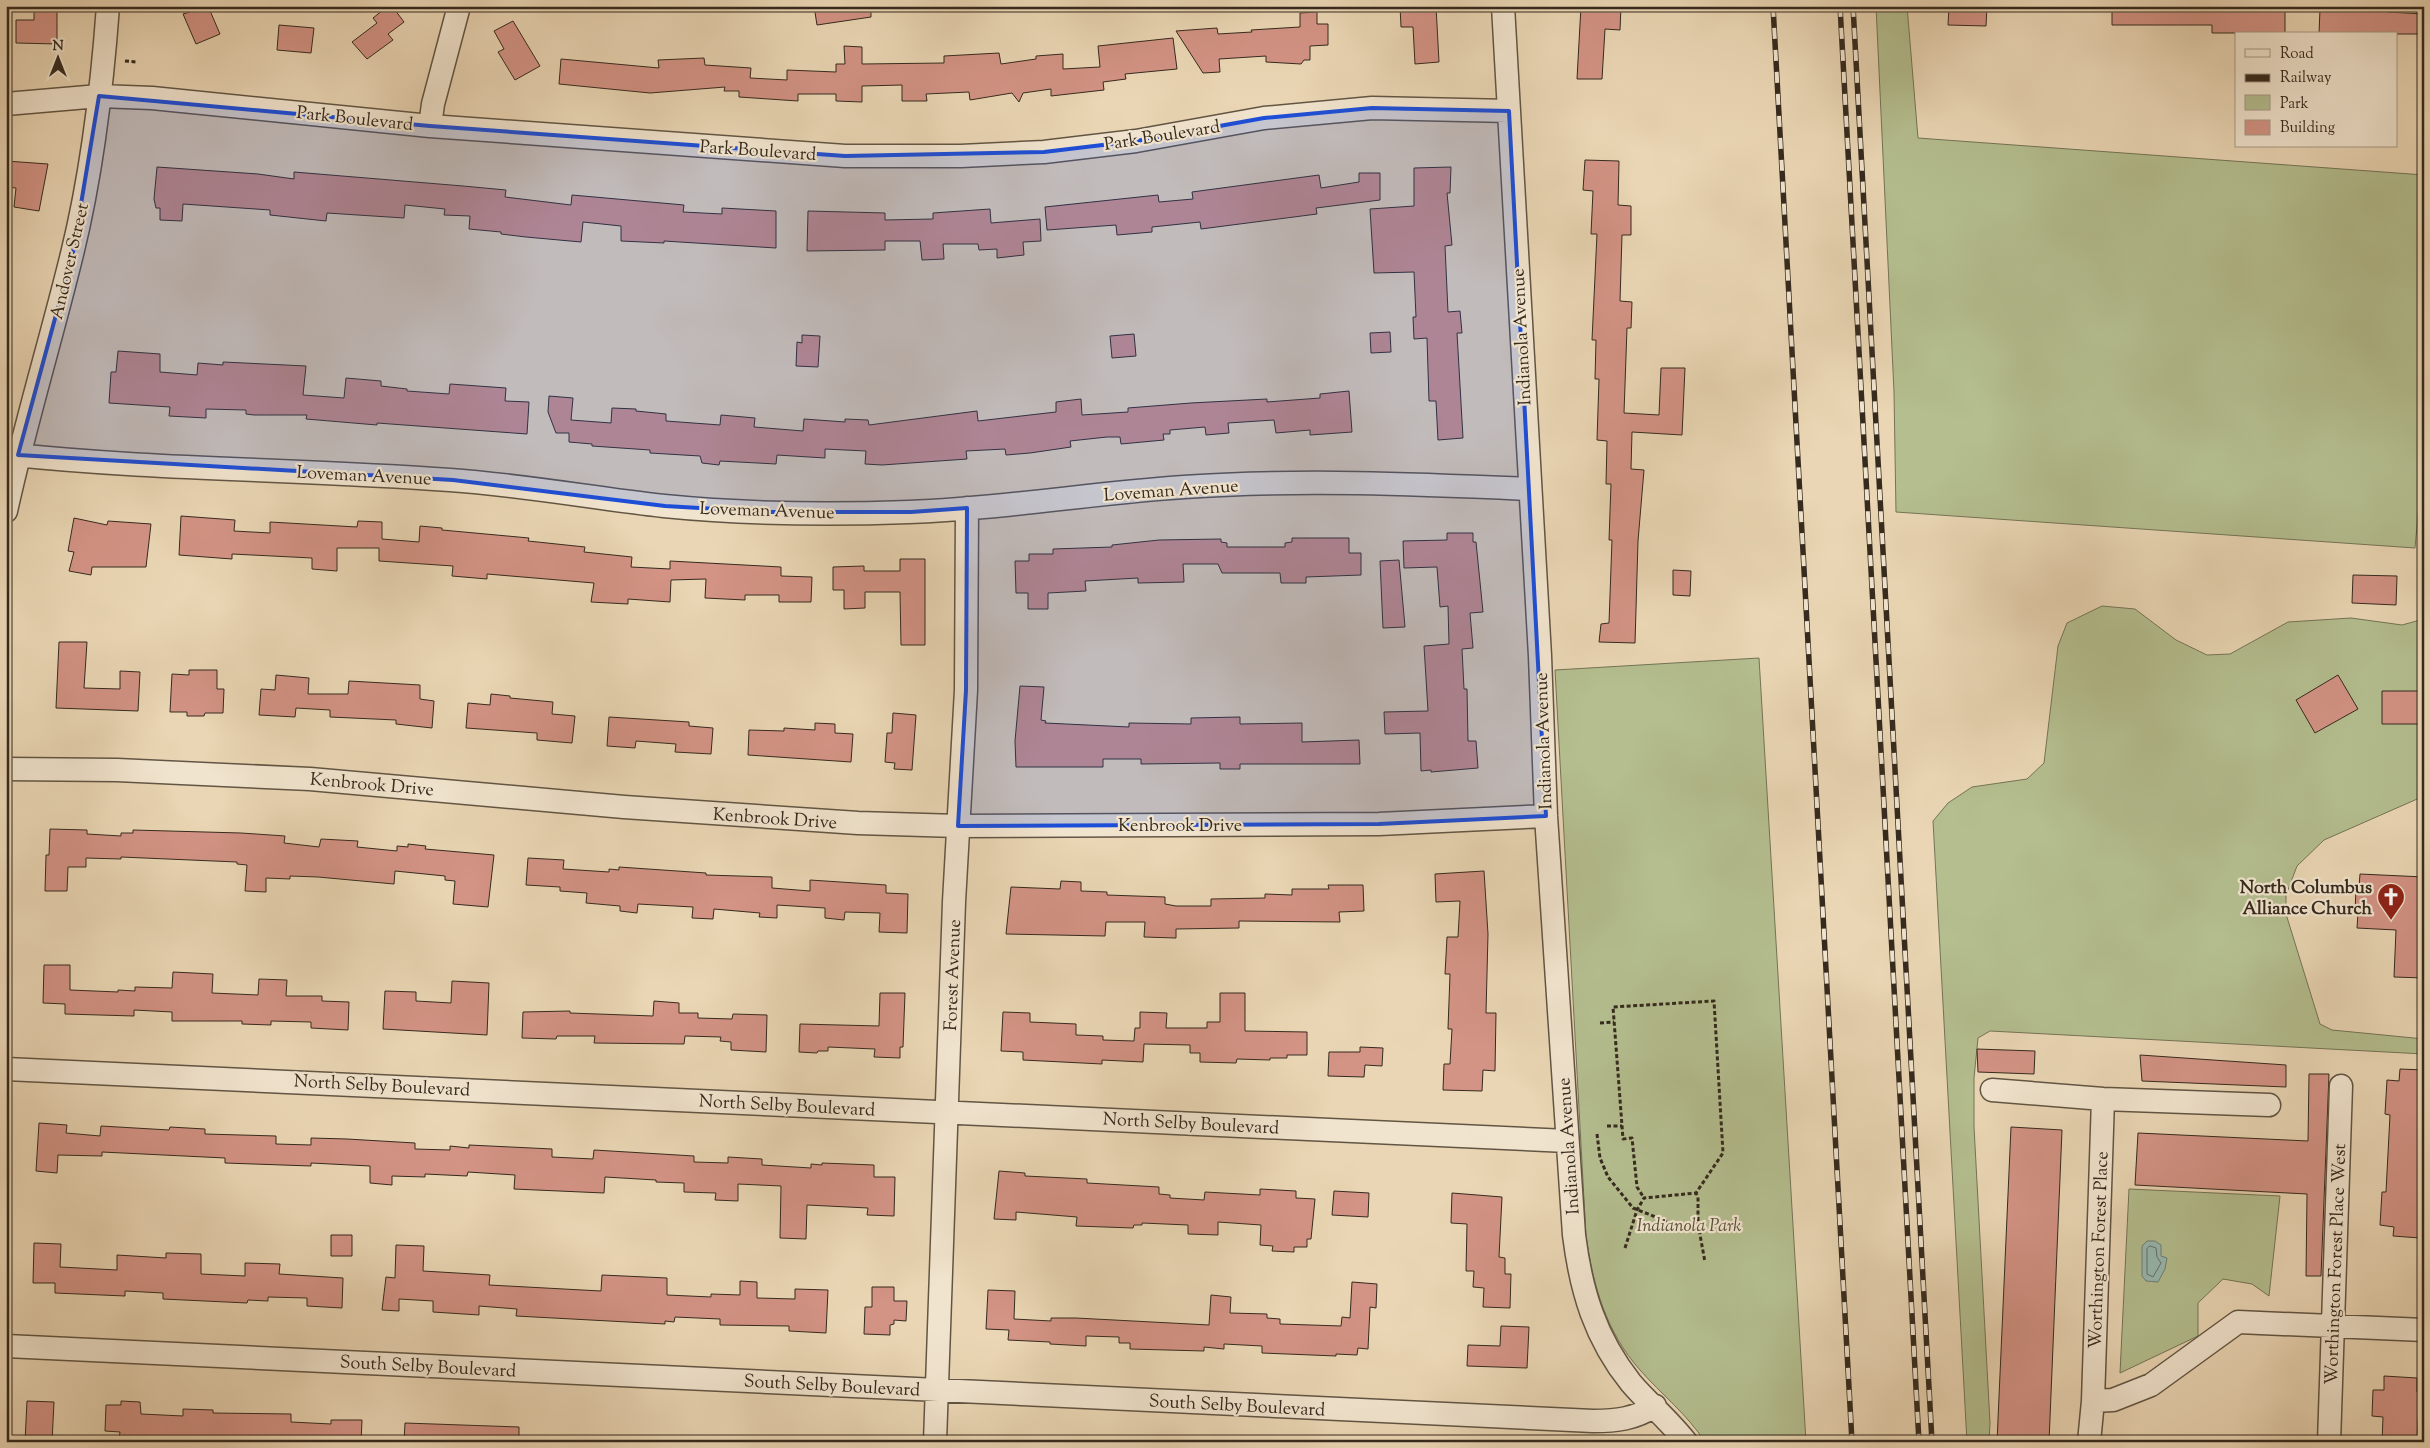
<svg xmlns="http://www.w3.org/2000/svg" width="2430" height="1448" viewBox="0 0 2430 1448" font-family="'Sorts Mill Goudy',serif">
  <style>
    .green { fill: #b4be8f; stroke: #747456 }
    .water { fill: #98b9b1; stroke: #708076 }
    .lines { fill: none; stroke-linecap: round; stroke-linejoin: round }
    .shore { stroke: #667268; stroke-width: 1 }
    .building { fill: #d39385; stroke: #352a1e }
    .street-casing { stroke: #625544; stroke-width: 25 }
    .path { stroke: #352a1e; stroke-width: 3; stroke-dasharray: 4 2.5; stroke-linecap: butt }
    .street { stroke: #f1e4ce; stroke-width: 22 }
    .rail-casing { stroke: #352a1e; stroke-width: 5.5 }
    .rail { stroke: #f1e4ce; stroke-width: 4; stroke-dasharray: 11; stroke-linecap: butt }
    .marked { fill: #1d4ed8; fill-opacity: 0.2; stroke: #1d4ed8; stroke-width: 4; stroke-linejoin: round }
    .labels { text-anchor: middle; stroke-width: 4.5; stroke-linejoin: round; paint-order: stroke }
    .street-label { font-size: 18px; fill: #352a1e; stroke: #f1e4ce }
    .poi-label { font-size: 18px; font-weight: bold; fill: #352a1e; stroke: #f1e4ce; text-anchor: end }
    .park-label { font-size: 18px; font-style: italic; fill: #554f3a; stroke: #f1e4ce }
  </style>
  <rect width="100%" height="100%" fill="#ead6b4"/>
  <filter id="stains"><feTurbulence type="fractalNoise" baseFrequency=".004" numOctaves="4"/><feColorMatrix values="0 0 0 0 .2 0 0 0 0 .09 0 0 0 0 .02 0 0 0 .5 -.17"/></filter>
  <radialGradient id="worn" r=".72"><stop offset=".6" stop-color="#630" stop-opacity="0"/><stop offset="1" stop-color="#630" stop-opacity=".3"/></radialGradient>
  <path class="green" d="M1876,6h31l11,132 506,37v317h-4l-5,56 -519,-36 -2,-120z
    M2102,606l33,3 41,31 31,15 23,-1 58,-32 63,-4 51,7 22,-6v177l-100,44 -27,26 -11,29v19l34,110 12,6 92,9v15l-434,-23 -12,7 -4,40v49l16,296 -1,19h-22l-34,-621 15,-18 24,-16 55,-8 17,-16 14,-117 9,-23z
    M1759,658l47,784h-101c-18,-28 -44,-48 -65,-72 -34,-38 -47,-85 -54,-134l-31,-566z
    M2129,1189l151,7 -11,100 -17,-12 -29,-5 -25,24v33l-78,37z"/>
  <path class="water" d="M2147,1241h8l6,4v11l6,2 -2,11 -7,13 -12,-1 -4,-5v-30z"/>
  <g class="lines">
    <path class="shore" d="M2150,1246l6,2 1,9 4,6 -8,14 -6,-3v-25z"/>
  </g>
  <path class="building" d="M34,6h23v38l-41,-1v-23h18z
    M188,6h20l12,28 -24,10 -13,-30 7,-2z
    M388,6h4l12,16 -16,12 5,6 -26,19 -15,-17 25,-19 -4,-5z
    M814,6h57v11l-54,8z
    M1400,6h36l3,56 -24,2 -2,-37h-12z
    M1581,6h40l-1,24 -15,-1 -3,50h-25z
    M1949,6h38l-1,20 -38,-1z
    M2112,6h173v27h-73v-8h-100z
    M2320,9l67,1v2l37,2v20h-105z
    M1317,12v12h11v21l-18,1v14h-6l-3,4 -35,-2v-6l-47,3 1,13 -17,1 -27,-42 41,-3 1,6 34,-2 -1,-2 49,-3v-14z
    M513,21l27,45 -25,14 -17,-28 6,-3 -10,-18z
    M279,25l35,3 -3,25 -34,-3z
    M1173,38l4,31 -52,5 1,5 -23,3 1,8 -53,6v-7l-28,4 -4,9 -7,-9 -42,7 -1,-8 -43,2 1,7h-25v-16l-40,1v16l-26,-1v-7h-38v7l-59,-4v-6h-15l1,-4 -75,6 -91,-9 2,-25 98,9 -1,-8 46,-2 1,7 46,3 -1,10 37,2v-10l49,2v-8h9l-1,-18 18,1v17l82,-1v-7l55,-3 2,11 35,-5v-3l27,-2v15l37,-2 -2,-21z
    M1585,160l34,1 -1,44 13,1v29h-9l-2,66 12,1 -1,26h-4l-3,85 35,2 2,-47h24l-3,67 -50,-3 -1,37 13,1 -6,71 -3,102 -36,-1 2,-18 8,-1 3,-83h-3l2,-56h-5l1,-43 -10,-1 2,-61h-4l1,-39h-4l5,-106h-6l2,-43 -10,-1z
    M6,161l42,3 -9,47 -25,-4 2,-19 -10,-1z
    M157,167l101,7 36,5v-7l169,14 43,4 -1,7 66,8 1,-10 112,10 -1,7 39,2v-6l54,3v37l-112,-7v2l-43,-2v-15l-38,-4 -2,20 -55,-5 -25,-3v-2l-32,-3 1,-13 -26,-1 1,-6 -40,-4 -1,13 -77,-5 -1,8 -56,-6v-5l-87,-6 -1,17 -22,-1v-12h-4l-2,-9z
    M1451,167l-1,26h-3l5,52 -7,1 3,66 12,-1 2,22h-5l6,105 -25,2 -2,-39h-7l-2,-63 -13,1 -1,-22h3l-2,-45 -40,1 -4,-64 44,-3v-38z
    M1359,173h21v27l-64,8 1,6 -116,15 -1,-7 -48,5v5l-35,3 -1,-10 -69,5 -2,-23 113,-12 1,7 34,-3 -1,-7 127,-17 2,13 38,-6z
    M990,209l1,14 49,-4 1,22 -18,1 1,13 -27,3v-9l-18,1 -1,-6h-35l1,15 -22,1 -2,-19h-35v9l-78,1 1,-40 77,2v7l48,-1v-6z
    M1390,332l1,20 -20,1 -1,-20z
    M1134,334l2,22 -24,2 -2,-22z
    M802,335l18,1 -2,31 -22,-1 1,-24 5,1z
    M118,351l42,3v18l37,3 1,-12 25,2v-3l83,4 -3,29 41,3 2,-20 35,3v5l26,3v2l42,3 1,-10 56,4 -1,13 24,1 -2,32 -150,-11v2l-71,-6 1,-4h-53l-8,-1v-4l-40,-1v9l-37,-2 1,-9 -61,-4 2,-31h5z
    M1349,391l3,41 -42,3v-5l-34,3 -2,-13 -46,3 1,10 -23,2 -1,-8 -35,3v4h-7l1,6 -43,4 -1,-7h-13l-37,4 1,6 -41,6 -24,2 -1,-6 -39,2 1,8 -85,6 -17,-1 1,-13 -41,-2v9l-48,-3 -1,9 -56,-3 -1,4 -17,-2 -2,-7 -50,-3v-3l-58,-4v-2l-23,-2v-9h-13l-8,-21 1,-16 24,2 -2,22 40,3 1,-15 24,1v2l30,3v7l54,4 1,-10 34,3 -1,9 49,4 1,-12 41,3v-3l23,1 1,5 108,-14 1,10 78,-9v-10l25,-3 1,16 46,-3v-4l63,-5 76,-4v3l53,-4v-4z
    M181,516l54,4 -1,11 36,2v-11l87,5 1,-6 24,1v17l37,3 1,-16 22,2v2l87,8 -1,3 57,6 -1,5 48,5 -1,10 39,2v-8l111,6v9l31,1 -1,25h-32v-7h-34v5l-40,-2 1,-19 -35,1 -1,22 -42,-3v5l-37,-2 3,-19 -107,-9v5l-35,-3 1,-10 -74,-5v-13h-42v23l-25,-2v-11l-80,-4v5l-53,-4z
    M74,518l33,7 1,-4 43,3 -5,43h-54l-1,8 -22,-4 5,-19 -6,-1z
    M1447,533h26v9h3l7,70 -13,1 3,35 -11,1 2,40h3l1,52h8l2,27 -47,4v-2l-10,1 -1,-38 -35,1 -1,-22 44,-1 -4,-65 25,-2 -1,-38 -8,1 -3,-40 -33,1 -1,-27 44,-1z
    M1292,538h57v15h12v22l-55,2v6h-25l-1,-10h-58l-4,-9h-35l1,18 -46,1v-5l-53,3 1,10 -38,2v16h-20v-16h-12l-1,-32h14v-7h24v-5l59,-2v-2l47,-5 62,-1v3l6,1v4h58v-4l7,-1z
    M900,559h25v86h-24l-1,-53h-35v16l-21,1v-19h-11v-23l31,-1v5h36z
    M1399,560l6,67 -22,1 -3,-67z
    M1673,570l18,1 -1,25 -17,-1z
    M2353,575l44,1 -1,29 -44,-2z
    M59,642h28l-3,46 36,1v-18l20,1 -2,39 -82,-3z
    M189,670h28v19h7l-1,24h-18l-1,3h-17v-4h-17l2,-38 17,1z
    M276,675l33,3 -1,16h40l1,-13 71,4v14l14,2 -2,27 -36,-4v-4l-66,-3v-7l-34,-2 -1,9 -36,-2 2,-26 14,1z
    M2338,675l20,34 -43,24 -19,-33z
    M1020,686l24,1 -3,33 5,1 -1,2 84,4v-4l62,1v-6l49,-1v7l62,-1v19l57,-2 1,24h-120v5h-20v-6l-79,1v-5h-38v8h-87l-1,-26z
    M2382,691h42v33h-42z
    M491,694l19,2v2l43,4 -1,12 23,2 -3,27 -35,-3v-7l-71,-5 2,-25 22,2z
    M893,713l23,2 -4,55 -18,-1 1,-6 -10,-1 2,-29h5z
    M609,717l80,5v4l24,2 -2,26 -36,-2 1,-8 -40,-3 -1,7 -28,-2z
    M815,723l20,1v9l18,1 -2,28 -103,-7 1,-25 35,1v-3l31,2z
    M50,829l37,1v4l34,2v-3h12v-3l108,3 44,3 -1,7 35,4 2,-8 37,2 -1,6 40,4v-5l11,1v-3l18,2 -1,3 69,6 -6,52 -35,-3 2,-23 -10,-1v-4l-50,-5 -1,13 -76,-7 -28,-1v3l-24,-1v14l-21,-1 2,-26 -10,-1v-2l-116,-5v2l-35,-1v9h-18l-1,24h-22l1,-36h3z
    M528,858l36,2 -1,9 46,3v-3l10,1v-3l87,6v2l66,2v11l38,3v-11l76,5v8l22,1 -1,39 -28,-1 1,-19 -35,-1 -1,8 -19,-2v-10l-48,-3v13l-18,-1 1,-4 -46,-4 -1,10 -21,-1 1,-11 -55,-3 -1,9 -17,-2v-5l-34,-3 1,-10 -27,-2v-4l-34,-2z
    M1484,871l4,63 -2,79h10l-1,58 -12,-1 -1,21 -39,-1 1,-26h6l2,-35h-4l2,-55h-5l2,-37h11l2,-36 -24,1 -1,-28z
    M2360,874l64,3v101l-30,-1 2,-47 -39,-2 1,-15h-3l1,-26h3z
    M1061,881l20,1v9l26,1v3l58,2v7l11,2h35v-7l54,-1v-4l27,1v-6h37l-1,-4h35l1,26 -25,1 1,10 -101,-1v7l-63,1v9l-32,-1 1,-15h-39l-1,14 -99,-2 5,-47 49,2z
    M44,965h26v25l48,2v-2l17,1v-4l37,1 1,-16 40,2 -1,19 46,2 1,-16 28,1 -1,16h36v5l27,1 -1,28 -37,-2v-6l-40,-1v4l-29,-1v-3h-70v-9l-38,-2v6l-69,-2v-10l-22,-1z
    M452,981l37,2 -2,52 -104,-6 2,-38 31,1v9l35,2z
    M880,993h25l-2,54h-3v11l-26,-1 1,-8 -47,-2v4h-10l-1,2 -18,-1 1,-28 79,2z
    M1220,993h25v38l62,1v23h-20v3h-17v2l-33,-1 -1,4 -36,-1v-9h-10v-8l-46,-1 -1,18 -41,-2v4l-79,-4v-8l-22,-1 2,-39 27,1v9l46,2v11l27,1v4l31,1 1,-13h5v-16l27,1 -1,15h41v-6h13z
    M654,1001l25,2v10h19v5l34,1 1,-5 34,1 -1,37 -35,-2v-8l-11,-1 1,-4 -36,-1 -1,8 -90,-1 1,-7h-38l-1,3 -34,-1 1,-26 47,-1v2l83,3z
    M1360,1047l23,1 -1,18 -17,-1 -1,12 -36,-1 1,-24h31z
    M1977,1049l58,2 -1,23 -56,-2z
    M2140,1055l146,10v22l-144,-6z
    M2400,1069l24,1v158h-3l-1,10 -27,-2 1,-9 -14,-2 2,-33h4l4,-77 -5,-1 2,-34 12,1z
    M2309,1074h20l-8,202h-15l1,-82 -172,-9 3,-52 170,8z
    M39,1123l28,2 -1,8 34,3 1,-10 68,4 1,-3 35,2v5l71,2v8l35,1v-7l36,1 68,4v6l35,1v-4l19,2v-3l83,4v8l41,2 1,-9 100,6v6l34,1v-6l34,2v6l49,3v-4l11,1v-2l52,2v12h21l-1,39 -27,-1 1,-7 -61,-3 -1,34 -26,-1 1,-52 -43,-2v17l-23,-1 1,-7 -32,-1v-9l-28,-1v-2l-51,-3 -1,16 -90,-4 1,-14 -47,-3 -1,4 -42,-2v3l-33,-1v9l-22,-2v-17l-59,-3v3l-86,-3v-5l-123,-6v4l-44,-1 -1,18 -21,-2z
    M2011,1127l51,3 -13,312h-52z
    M999,1171l26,2v3l62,3v4l72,4v7l11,1v3l34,2 1,-8 55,3v-6l36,2v7l19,1 -4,40h-4v8h-13v5l-22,-1 1,-5 -13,-1 1,-20 -43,-3v13l-30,-1v-9l-46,-2v2h-8l-1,3 -57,-2 1,-9 -61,-5v8l-22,-1z
    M1334,1191l35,2 -1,24 -36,-2z
    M1452,1193l50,4 -3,60 6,1v16h6l-1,34 -27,-1 1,-19 -11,-1 1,-16h-8l1,-47 -16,-1z
    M331,1235h21v21h-21z
    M34,1243l27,1 -1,23 57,3v-15l49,3v-5l35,1v20l44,2v-13l35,1 -1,10 64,4 -1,30 -35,-2v-8l-39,-1v4l-20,-1 -1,3 -84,-4v-6l-38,-2v5l-70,-3v-10h-22z
    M396,1245l28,1 -1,25 67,4 -1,10 112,6 1,-16 65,3v17l44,2v-3l29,1v-14l17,1v16l38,1v-10l33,1 -2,43 -37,-2v-5l-69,-1v-6l-45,-2 -1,5 -9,-1v3l-149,-8 1,-7 -38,-3v9l-46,-3v-11l-34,-2v12l-17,-1 4,-33 9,1z
    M1352,1282l25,2 -1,24 -6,-1 -2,42 -10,-1 -1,7 -21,-1v2l-74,-3v-7l-38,-2v5l-20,-2v4l-74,-2v-6h-11v-6l-33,-1v10l-36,-2v-2l-42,-2 1,-10 -23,-1 2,-39 27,1 -1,28 37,2v-3h25l133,7 2,-30 20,2 -1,16 37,1v4l13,1v5l61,2 1,-9 8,1z
    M872,1287h22v14h13l-1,20 -12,-1v4l-4,1v10l-26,-1 1,-27h7z
    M1501,1326l28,1 -2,41 -60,-2 1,-21 32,1z
    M2384,1376l33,2v14h7v28l-6,-1 -1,23h-35l1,-25 -11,-1 1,-26h11z
    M27,1401l27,1 -2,40h-27z
    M121,1401l19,1 1,12 42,2v-7l30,1v3l78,1v8l40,2v-4h31l-1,22h-72l-77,-5 -60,1v2l-33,-1 1,-7 -15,-1 1,-26h15z
    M405,1423l114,4v15h-115z"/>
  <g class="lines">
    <defs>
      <path id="street" d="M1503,6l37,650 6,160 28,419c7,56 21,103 57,148 17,20 38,37 55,59
        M6,104l93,-8 53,2 278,28 415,30h116l83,-4 92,-11 128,-23 108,-10 137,3
        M430,126l3,-22 26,-98
        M6,454c148,16 297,15 444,26 72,5 142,18 214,26 81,8 164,9 245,6 92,-3 183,-19 275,-25 115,-8 231,-3 345,2
        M6,511c19,-87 45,-171 66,-257 20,-81 30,-165 36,-248
        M6,769l111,1 193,9 314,28 234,16 100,3 421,-2 167,-8
        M6,1069l1561,72
        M1992,1090l111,9 166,6
        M6,1346l1587,75c24,0 41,-2 62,-15
        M2093,1401l10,-302
        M935,1442l19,-540 12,-212 1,-182
        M2089,1442l4,-41 20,-1 38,-15 87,-63 186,8
        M2329,1442l12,-356"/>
    </defs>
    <use href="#street" class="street-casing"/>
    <path class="path" d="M125,61l11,1
      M1600,1023l14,-1
      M1607,1126h15
      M1597,1134l3,24 8,19 25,31 43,17 22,-1v-27l-2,-4
      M1698,1224l7,38
      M1625,1248l12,-38 7,-12 52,-5 27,-40 -9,-152 -101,6 10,132 9,-1 5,49 7,11"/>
    <use href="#street" class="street"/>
    <defs>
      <path id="rail" d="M1773,6l79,1436
        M1840,6l79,1436
        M1853,6l79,1436"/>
    </defs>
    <use href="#rail" class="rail-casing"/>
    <use href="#rail" class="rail"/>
  </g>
  <path class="marked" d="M99,96l331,30 415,30 199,-4 92,-11 128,-23 108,-10 137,3 37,705 -167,8 -421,2 8,-136 1,-182 -56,4h-143l-103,-6 -212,-26 -435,-25 55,-203z"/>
  <defs>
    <symbol id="church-pin" viewBox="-11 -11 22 30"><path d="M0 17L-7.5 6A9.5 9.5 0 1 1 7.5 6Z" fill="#8f2418" stroke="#f1e4ce"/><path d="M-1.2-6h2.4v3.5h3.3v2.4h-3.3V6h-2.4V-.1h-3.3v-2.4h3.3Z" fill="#fff"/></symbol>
  </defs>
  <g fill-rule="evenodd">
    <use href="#church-pin" x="2375" y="881" width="32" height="43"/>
  </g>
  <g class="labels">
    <g class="street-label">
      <text transform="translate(355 118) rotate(6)" y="6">Park Boulevard</text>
      <text transform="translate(1162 135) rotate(-9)" y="6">Park Boulevard</text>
      <text transform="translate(758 150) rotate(4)" y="6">Park Boulevard</text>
      <text transform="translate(69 261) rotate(-77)" y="6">Andover Street</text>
      <text transform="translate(1521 337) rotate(-93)" y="6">Indianola Avenue</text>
      <text transform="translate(364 475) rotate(3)" y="6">Loveman Avenue</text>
      <text transform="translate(1171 490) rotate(-4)" y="6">Loveman Avenue</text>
      <text transform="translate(767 510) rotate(2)" y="6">Loveman Avenue</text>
      <text transform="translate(1543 741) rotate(-92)" y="6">Indianola Avenue</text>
      <text transform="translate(372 784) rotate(5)" y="6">Kenbrook Drive</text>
      <text transform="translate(775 818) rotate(4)" y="6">Kenbrook Drive</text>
      <text x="1180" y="831">Kenbrook Drive</text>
      <text transform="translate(952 975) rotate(-88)" y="6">Forest Avenue</text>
      <text transform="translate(382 1085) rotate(3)" y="6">North Selby Boulevard</text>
      <text transform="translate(787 1105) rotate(3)" y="6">North Selby Boulevard</text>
      <text transform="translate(1191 1123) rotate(3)" y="6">North Selby Boulevard</text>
      <text transform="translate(1568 1146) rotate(-94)" y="6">Indianola Avenue</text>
      <text transform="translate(2098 1250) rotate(-88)" y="6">Worthington Forest Place</text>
      <text transform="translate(2335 1264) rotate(-88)" y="6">Worthington Forest Place West</text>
      <text transform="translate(428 1366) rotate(3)" y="6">South Selby Boulevard</text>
      <text transform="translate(832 1385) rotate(3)" y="6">South Selby Boulevard</text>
      <text transform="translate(1237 1405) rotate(3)" y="6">South Selby Boulevard</text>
    </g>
    <g class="poi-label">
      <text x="2372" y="893">North Columbus<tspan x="2372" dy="21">Alliance Church</tspan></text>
    </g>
    <g class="park-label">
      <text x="1689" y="1231">Indianola Park</text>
    </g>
  </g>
  <rect width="2430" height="1448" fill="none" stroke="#ead6b4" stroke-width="25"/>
  <rect x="8" y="8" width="2415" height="1433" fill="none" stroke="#352a1e" stroke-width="2.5"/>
  <rect x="12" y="12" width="2405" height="1423" fill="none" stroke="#352a1e"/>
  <rect x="2235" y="32" width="162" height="115" fill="#f1e4ce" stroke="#a69a88"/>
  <rect x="2245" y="49" width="25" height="8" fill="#f1e4ce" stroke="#a69a88"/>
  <text x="2280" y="58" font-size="15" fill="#352a1e">Road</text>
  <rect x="2245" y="74" width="25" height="8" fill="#352a1e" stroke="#a69a88"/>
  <text x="2280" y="82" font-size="15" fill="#352a1e">Railway</text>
  <rect x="2245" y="95" width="25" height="15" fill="#b4be8f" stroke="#a69a88"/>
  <text x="2280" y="108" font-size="15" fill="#352a1e">Park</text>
  <rect x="2245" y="120" width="25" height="15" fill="#d39385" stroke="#a69a88"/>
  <text x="2280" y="132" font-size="15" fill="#352a1e">Building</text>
  <g transform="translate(58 58)" stroke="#f1e4ce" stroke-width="4" paint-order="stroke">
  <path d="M0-4L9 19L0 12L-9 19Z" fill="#352a1e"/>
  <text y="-8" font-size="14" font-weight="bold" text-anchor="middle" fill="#352a1e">N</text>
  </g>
  <rect width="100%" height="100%" filter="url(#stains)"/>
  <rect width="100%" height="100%" fill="url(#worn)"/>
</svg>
